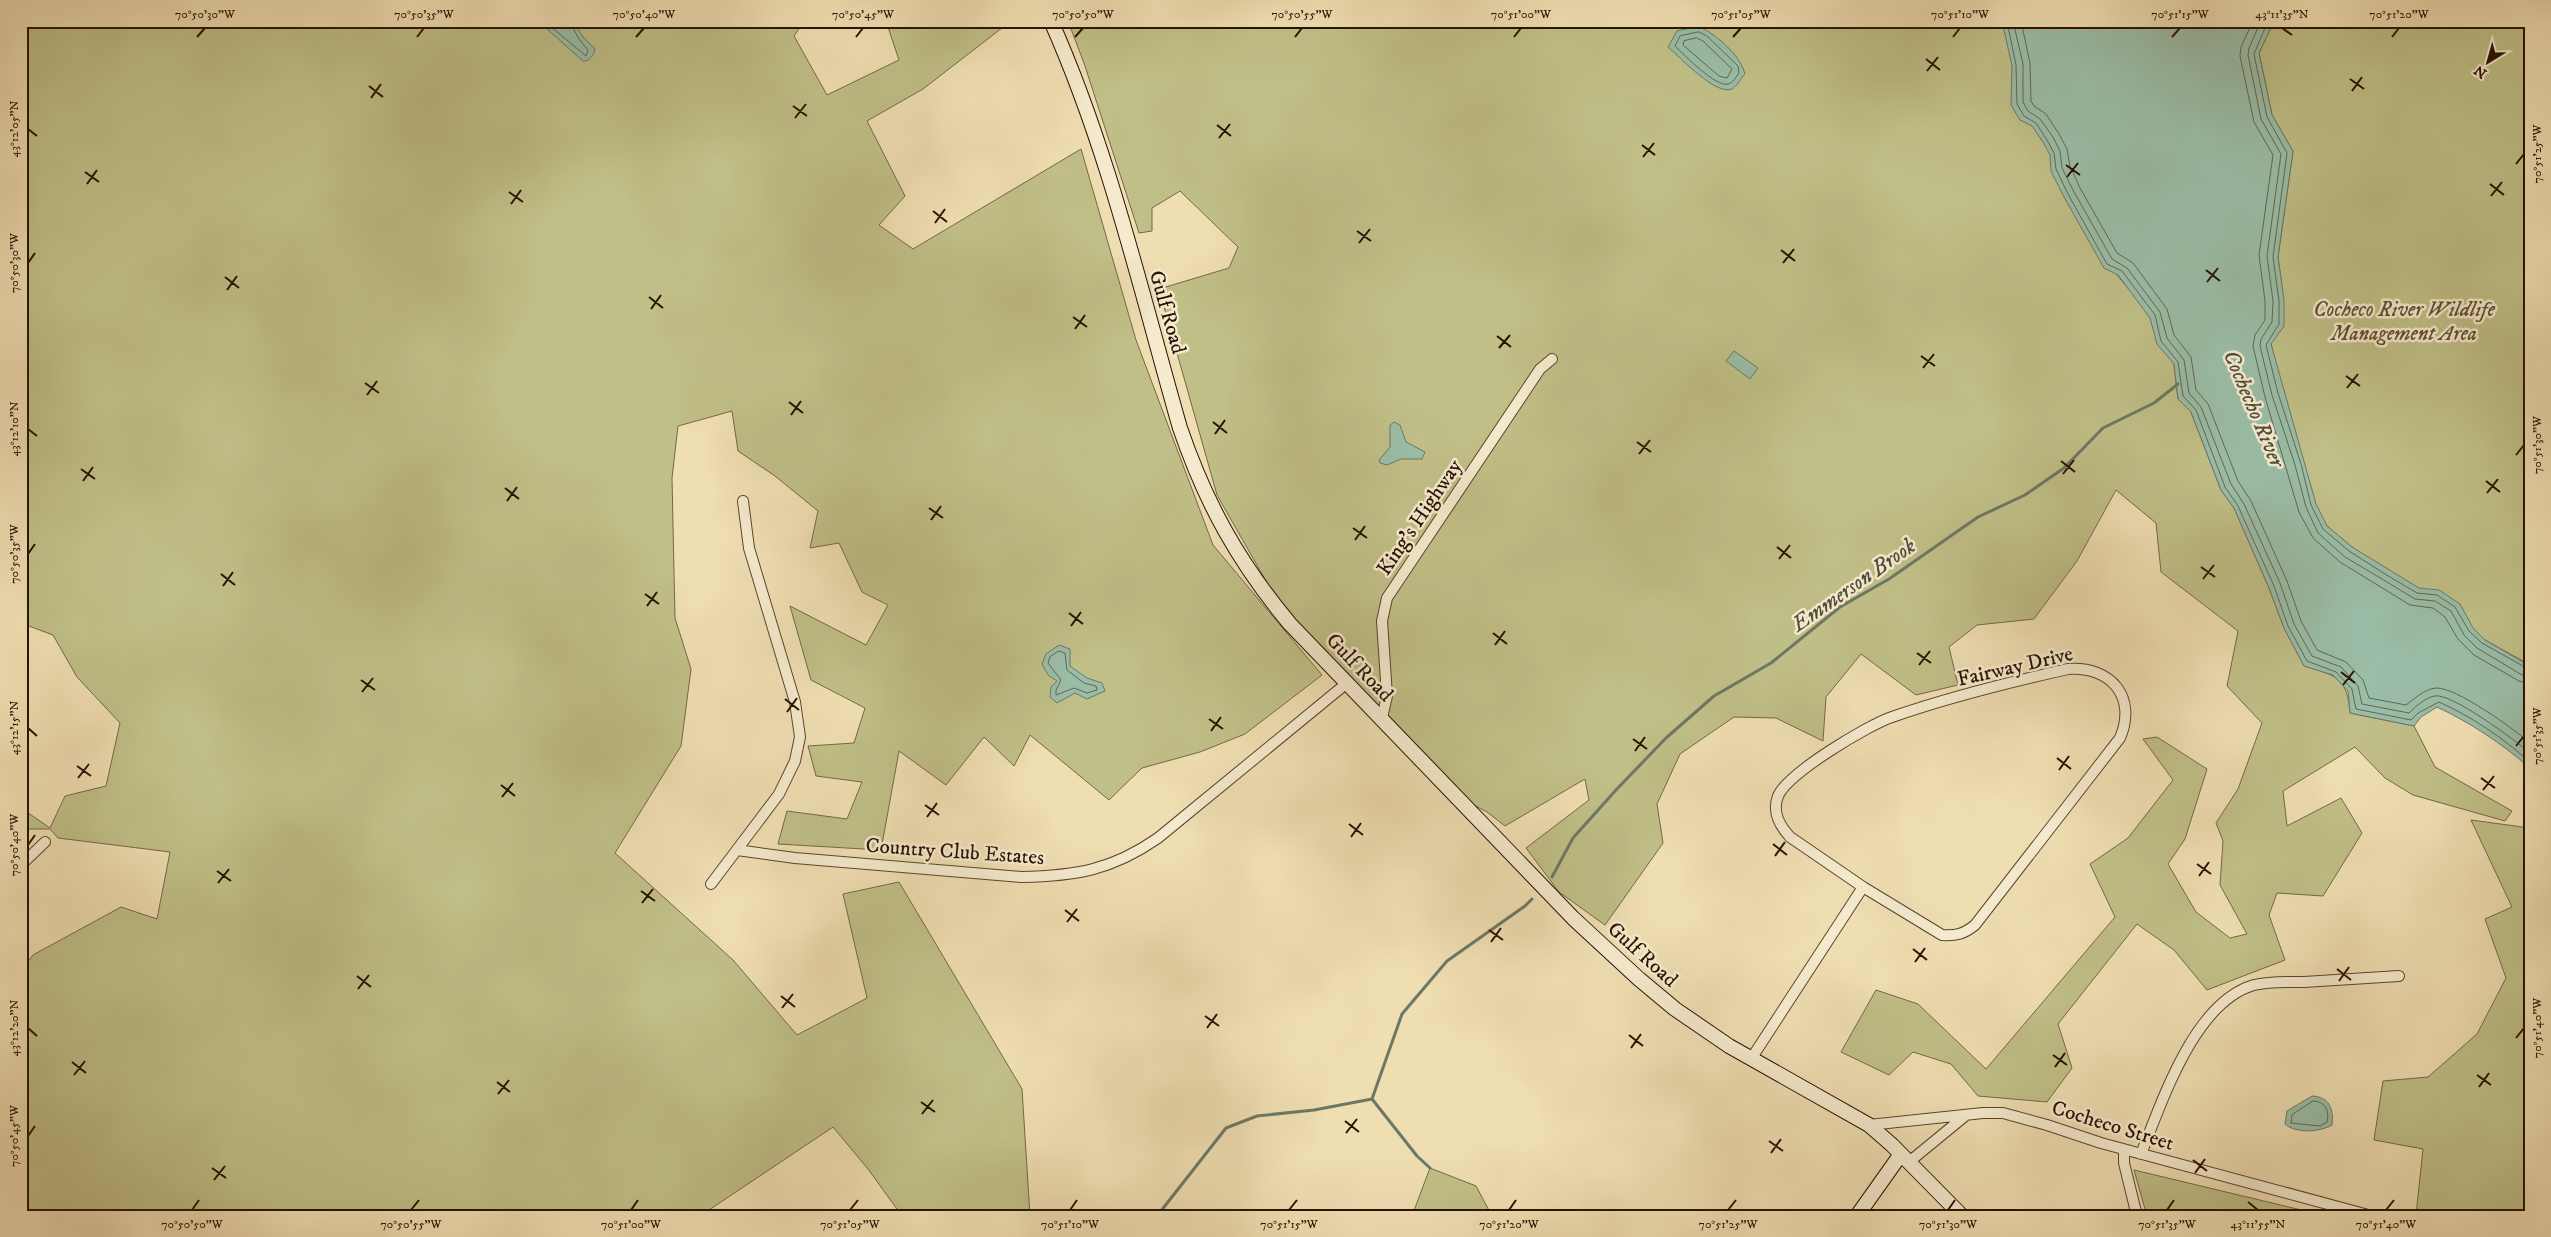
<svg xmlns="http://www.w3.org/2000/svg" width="2551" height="1237" viewBox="0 0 2551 1237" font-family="'IM FELL DW Pica',serif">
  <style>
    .green { fill: #c0bf87; stroke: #746844 }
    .water { fill: #9abda7; stroke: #6c7865 }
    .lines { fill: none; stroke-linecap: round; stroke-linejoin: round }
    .shore { stroke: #616754; stroke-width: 1 }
    .stream { stroke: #6c7865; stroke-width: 3 }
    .street-casing { stroke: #5a442e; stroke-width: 12 }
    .secondary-casing { stroke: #281102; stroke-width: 16 }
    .street { stroke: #f5eacd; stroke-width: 10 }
    .secondary { stroke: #f5eacd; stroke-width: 14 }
    .ticks { fill: none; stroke: #281102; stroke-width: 2 }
    .labels { text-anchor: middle; stroke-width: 5; stroke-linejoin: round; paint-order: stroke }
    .park-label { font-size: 21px; font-style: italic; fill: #5d4e31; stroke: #f5eacd }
    .street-label { font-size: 21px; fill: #281102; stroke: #f5eacd }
    .water-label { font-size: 22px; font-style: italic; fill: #504d3c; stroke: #f5eacd }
    .neatline { fill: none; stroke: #281102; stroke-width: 2 }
    .ticks-label { font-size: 12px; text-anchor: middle; fill: #281102 }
  </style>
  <rect width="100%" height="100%" fill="#efdeb2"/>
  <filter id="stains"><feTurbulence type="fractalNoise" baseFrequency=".004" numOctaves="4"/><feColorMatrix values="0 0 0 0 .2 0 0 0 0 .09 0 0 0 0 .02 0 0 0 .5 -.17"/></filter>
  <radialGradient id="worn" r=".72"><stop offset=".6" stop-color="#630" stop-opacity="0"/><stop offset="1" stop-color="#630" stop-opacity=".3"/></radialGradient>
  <path class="green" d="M21,21h783l-10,15 33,59 72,-35 -13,-39h125l-88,68 -56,32 38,75 -26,29 34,24 168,-100 55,191 77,205 109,130 -77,59 -45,18 -58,16 -33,32 -79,-65 -16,31 -30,-29 -38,48 -47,-34 -18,99 -103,-6 9,-33 60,8 15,-37 -46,-6 -8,-30 46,-3 11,-35 -54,-28 -21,-74 76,39 22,-40 -26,-13 -23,-49 -29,5 8,-37 -43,-35 -37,-25 -6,-40 -54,15 -6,52 3,140 16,51 -10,77 -66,107 118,107 64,75 70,-37 -24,-104 56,-12 123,207 8,127h-128l-34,-47 -35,-42 -133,89h-679v-245l12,-16 88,-48 36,12 13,-67 -112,-14 -8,-9h-29v-21l29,20 15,-32 41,-10 14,-63 -43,-46 -24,-42 -32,-12z
    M1068,21h940l108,253 33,39 20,41 5,10 4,35 13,13 30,78 13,18 35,80 15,40 20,38c33,10 43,11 46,47l64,13 21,41 77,44 -7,10 -92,-26 -28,-17 -30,-31 -72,44 4,35 54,-28 21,35 -39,63 -46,-3 -8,22 16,45 -78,30 -33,-40 -37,-26 -79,100 14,44 -25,34 -69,-6 -27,-32 -38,-12 -24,23 -48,-23 35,-62 42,14 68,65 129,-152 -25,-53 38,-26 45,-58 -30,-41 14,-2 50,32 -22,70 -17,25 28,48 34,26 17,-4 -27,-49 3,-44 -7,-18 22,-34 24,-66 -35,-37 11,-55 -77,-59 -5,-49 -40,-33 -39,71 -43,58 -57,6 -28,22 9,38 -42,10 -55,-41 -35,43 -3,44 -47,-23 -42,-1 -54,37 -23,50 6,39 -58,82 -46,-33 -33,-44 63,-48 -4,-21 -80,47 -18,-14 -17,-9 -192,-201 -61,-107 -58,-206 70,-21 9,-21 -58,-56 -28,17v23l-13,2 -55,-170z
    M2274,21h256v644l-45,-25 -10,-10 -123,-83 -25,-21 -38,-59 -6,-75 -12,-48 11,-56 -4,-31 15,-106 -21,-36 -13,-62z
    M2471,820l59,8v388l-114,-1 7,-66 -49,-9 9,-59 45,-4 49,-43 29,-56 -21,-59 27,-12z
    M1430,1168l46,18 16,30h-80z
    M2134,1170l180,43 -1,3h-166z"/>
  <path class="water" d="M538,21h35l10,16 12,12c-1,6 -6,13 -12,12z
    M2002,21h272l-15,32 13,62 21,36 -15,106 6,43v26l-13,18 45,160 11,22 25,21 67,41 20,2 21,14 13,24 12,12 45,26v102c-29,-25 -59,-45 -93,-61l-16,10 -7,9 -64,-13 -2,-22 -15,-16 -29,-9 -20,-38 -15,-40 -35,-80 -13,-18 -30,-78 -13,-13 -4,-35 -17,-20 -7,-26 -32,-43 -14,-7 -40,-71 -13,-26 -1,-16 -7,-13 -11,-16 -12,-6 -9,-15 1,-39z
    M1699,26c18,10 40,27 46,48 -4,4 -8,12 -13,15 -16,7 -51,-31 -64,-42l9,-16z
    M1734,351l24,17 -8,11 -24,-18z
    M1394,422l6,3 6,17 19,10 -3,7h-21l-14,6 -7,-2 -1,-3 11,-13v-22z
    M1059,645l11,4v17l17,12 15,5 3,8 -18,8 -12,-6 -18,10 -7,-6 1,-10 6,-6 -9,-6 -6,-11 4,-10z
    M2312,1096c17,1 22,12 20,29 -12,7 -36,9 -47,-1l2,-13z"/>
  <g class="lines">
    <path class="shore" d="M544,21l42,35 2,-6 -9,-11 -10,-18
      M2007,21l9,44 1,39 7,12 12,7 11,17 7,13 2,16 12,25 39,70 15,7 33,44 6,26 17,21 5,34 13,14 29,77 13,19 36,80 14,40 19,35 29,11 16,17 4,20 55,11 7,-7 21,-11c33,15 63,35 91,60
      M2013,21l10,43v38l5,9 12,8 13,18 7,14 2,17 12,24 38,67 15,9 33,44 7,26 17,22 5,33 12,14 30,77 13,20 36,79 14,41 18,32 29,11 17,19 4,18 47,9c6,-6 16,-15 25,-17 17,-4 82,45 96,57
      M2021,21l9,42 1,38 3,5 12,8 13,20 8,15 3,17 10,22 37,65 16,10 34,46 7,26 17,22 5,33 12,14 30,77 13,20 36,80 14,40 16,29 29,12 17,18 6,18 37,7c8,-6 19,-16 30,-17 20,-1 78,41 94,55
      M2253,21l-12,26 -1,9 14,66 19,33 -14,100 6,46v19l-10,15 -2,11 12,51 34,115 14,26 27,24 70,43 23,3 12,9 13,22 16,16 45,26 11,3
      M2261,21l-12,27 -1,7 13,64 20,35 -14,102 6,45 -1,21 -11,17 -1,7 12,49 23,70 11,42 12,26 27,24 37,22 33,20 20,2 16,10 13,24 13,13 45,27 8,1
      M2268,21l-14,33 13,63 20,36 -14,104 6,44v23l-13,21 12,48 23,71 10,41 12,24 26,22 36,23 32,19 20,2 18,12 14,24 13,12 48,27
      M1699,32l8,4 31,30 1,7c-3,4 -6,10 -11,11 -11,4 -44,-29 -53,-38l5,-10z
      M1697,38l6,3 29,28 -5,9 -8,-2 -36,-31 1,-4z
      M1059,651l6,2 2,17 17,13 12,3 1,4 -10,3 -13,-5 -18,7v-5l5,-10 -13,-17 2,-6z
      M2313,1101c12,0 17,10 14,21l-7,4 -29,-3 1,-8z"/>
    <path class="stream" d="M1552,877l21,-39 43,-48 50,-52 48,-42 57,-33 69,-56 49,-28 89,-62 47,-22 39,-27 39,-40 51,-25 24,-19
      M1372,1099l30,-85 45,-53 78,-55 7,-7
      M1372,1099l45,57 13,12
      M1157,1216l69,-88 31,-12 57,-6 58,-11"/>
    <defs>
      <path id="street" d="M1382,718l5,-22 -5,-75 5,-23 153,-229 12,-10
        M737,850l58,8 226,19c55,-1 91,-7 137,-39l189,-155
        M21,865l24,-23
        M711,884l68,-90 16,-33 5,-24 -5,-35 -46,-154 -6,-47
        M1751,1059l112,-172 -73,-50c-11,-12 -18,-25 -12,-41 10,-23 90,-71 114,-79 57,-20 118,-35 176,-48 44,-3 69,29 52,69l-145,187c-11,9 -19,11 -33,10l-79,-48
        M1869,1125l114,-12h20l44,12 54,18 271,73
        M2124,1150v13l13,53
        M2141,1154c21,-52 53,-152 113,-169 16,-4 34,-3 50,-3 31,-2 63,-4 95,-6
        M1909,1162l56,-46"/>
      <path id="secondary" d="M1051,21c58,130 90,271 129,407 26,76 59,135 110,196l283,294 66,61 36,30 54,37 140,79 23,20 70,71
        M1857,1216l44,-62"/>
    </defs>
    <use href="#street" class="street-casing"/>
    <use href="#secondary" class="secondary-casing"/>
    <use href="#street" class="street"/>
    <use href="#secondary" class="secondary"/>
  </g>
  <path class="ticks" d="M2282,28l10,7M197,37l8,-9M417,37l7,-9M636,37l8,-9M856,37l7,-9M1075,37l8,-9M1295,37l7,-9M1514,37l7,-9M1733,37l8,-9M1953,37l7,-9M2172,37l8,-9M2392,37l7,-9M1926,59l14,11M1927,71l11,-14M2350,79l14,10M369,86l14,11M2352,91l10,-14M371,98l10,-14M793,106l14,10M795,118l11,-14M1217,125l14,11M28,129l9,7M1219,138l11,-14M1642,145l13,10M1643,157l11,-14M2516,164l8,-10M2066,165l14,10M85,172l14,10M2067,177l11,-14M87,184l10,-14M2490,184l14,11M509,192l14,10M2491,196l11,-14M511,204l10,-14M933,211l14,11M935,223l10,-14M1357,231l14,10M1359,243l11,-14M1781,250l14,11M28,263l7,-10M1783,263l11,-14M2206,270l14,11M225,277l14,11M2207,282l11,-14M227,290l10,-14M649,297l14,11M651,309l10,-14M1073,317l14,10M1075,329l10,-14M1497,336l14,11M1499,348l11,-13M1921,356l14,10M1923,368l11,-14M2346,376l14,10M365,383l14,10M2347,388l11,-14M367,395l10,-14M789,402l14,11M791,415l10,-14M1213,422l14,11M28,429l9,7M1215,434l10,-14M1637,442l14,10M1639,454l11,-14M2516,455l8,-10M2061,461l14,11M81,469l14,10M2063,474l11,-14M83,481l10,-14M2486,481l14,11M505,488l14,11M2487,493l11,-14M507,501l10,-14M929,508l14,10M931,520l10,-14M1353,528l14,10M1355,540l10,-14M1777,547l14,11M28,554l7,-10M1779,559l11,-14M2201,567l14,10M221,574l14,11M2203,579l11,-14M223,586l10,-14M645,594l14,10M647,606l10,-14M1069,613l14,11M1071,626l10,-14M1493,633l14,11M1495,645l10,-14M1917,653l14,10M1919,665l11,-14M2341,672l14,11M361,680l14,10M2343,685l11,-14M362,692l11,-14M785,699l14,11M787,712l10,-14M1209,719l14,10M28,728l9,8M1211,731l10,-14M1633,739l14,10M2516,746l8,-10M1635,751l10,-14M2057,758l14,11M77,766l14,10M2059,770l10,-14M78,778l11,-14M2481,778l14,10M501,785l14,11M2483,790l11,-14M502,797l11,-14M925,805l14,10M927,817l10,-14M1349,824l14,11M1351,837l10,-14M1773,844l14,11M28,845l7,-10M1775,856l10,-14M2197,864l14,10M217,871l14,10M2199,876l10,-14M218,883l11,-14M641,891l14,10M642,903l11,-14M1065,910l14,11M1067,922l10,-13M1489,930l14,10M1491,942l10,-14M1913,949l14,11M1915,962l10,-14M2337,969l14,11M357,976l14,11M2339,981l10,-14M358,989l11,-14M781,996l14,11M782,1008l11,-14M1205,1016l14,10M28,1028l9,8M1207,1028l10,-14M1629,1035l14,11M2516,1038l8,-10M1631,1048l10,-14M2053,1055l14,10M72,1062l14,11M2055,1067l10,-14M74,1075l11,-14M2477,1075l14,10M497,1082l13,10M2479,1087l10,-14M498,1094l11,-14M921,1102l14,10M922,1114l11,-14M1345,1121l14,11M1346,1133l11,-14M28,1136l7,-10M1769,1141l14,10M1771,1153l10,-14M2193,1160l14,11M212,1168l14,10M2195,1173l10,-14M214,1180l11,-14M2248,1202l10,8M192,1210l7,-10M411,1210l8,-10M631,1210l7,-10M850,1210l8,-10M1070,1210l7,-10M1289,1210l8,-10M1509,1210l7,-10M1728,1210l8,-10M1948,1210l7,-10M2167,1210l7,-10M2386,1210l8,-10"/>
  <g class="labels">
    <g class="park-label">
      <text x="2404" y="316">Cocheco River Wildlife<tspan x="2404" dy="24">Management Area</tspan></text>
    </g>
    <g class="street-label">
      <text transform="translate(1168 312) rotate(74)" y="7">Gulf Road</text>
      <text transform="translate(1419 517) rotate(-56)" y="7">King's Highway</text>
      <text transform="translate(2015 666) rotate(-13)" y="7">Fairway Drive</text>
      <text transform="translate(1360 667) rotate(46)" y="7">Gulf Road</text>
      <text transform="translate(955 851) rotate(4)" y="7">Country Club Estates</text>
      <text transform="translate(1643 954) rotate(42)" y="7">Gulf Road</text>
      <text transform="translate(2113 1125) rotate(17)" y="7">Cocheco Street</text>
    </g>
    <g class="water-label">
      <text transform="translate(2255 408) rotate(67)" y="8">Cochecho River</text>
      <text transform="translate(1853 584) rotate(-35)" y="8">Emmerson Brook</text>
    </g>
  </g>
  <rect width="2551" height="1237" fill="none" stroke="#efdeb2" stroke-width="55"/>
  <g transform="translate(2488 62) rotate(217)" stroke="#f5eacd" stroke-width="4" paint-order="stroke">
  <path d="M0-4L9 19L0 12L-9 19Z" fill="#281102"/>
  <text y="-8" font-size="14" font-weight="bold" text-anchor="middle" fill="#281102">N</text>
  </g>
  <rect x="28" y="28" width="2496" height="1182" class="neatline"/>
  <g class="ticks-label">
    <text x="205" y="18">70°50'30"W</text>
    <text x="424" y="18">70°50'35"W</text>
    <text x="644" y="18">70°50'40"W</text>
    <text x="863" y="18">70°50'45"W</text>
    <text x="1083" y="18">70°50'50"W</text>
    <text x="1302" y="18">70°50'55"W</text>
    <text x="1521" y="18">70°51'00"W</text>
    <text x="1741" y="18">70°51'05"W</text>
    <text x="1960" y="18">70°51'10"W</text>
    <text x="2180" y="18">70°51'15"W</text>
    <text x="2282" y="18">43°11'35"N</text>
    <text x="2399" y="18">70°51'20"W</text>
    <text transform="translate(14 129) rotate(-90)" y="4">43°12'05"N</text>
    <text transform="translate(2537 154) rotate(-90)" y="4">70°51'25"W</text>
    <text transform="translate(14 263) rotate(-90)" y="4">70°50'30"W</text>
    <text transform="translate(14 429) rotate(-90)" y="4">43°12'10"N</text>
    <text transform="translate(2537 445) rotate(-90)" y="4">70°51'30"W</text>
    <text transform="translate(14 554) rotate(-90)" y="4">70°50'35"W</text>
    <text transform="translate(14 728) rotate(-90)" y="4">43°12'15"N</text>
    <text transform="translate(2537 736) rotate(-90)" y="4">70°51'35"W</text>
    <text transform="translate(14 845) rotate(-90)" y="4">70°50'40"W</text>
    <text transform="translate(2537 1028) rotate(-90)" y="4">70°51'40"W</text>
    <text transform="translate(14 1028) rotate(-90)" y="4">43°12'20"N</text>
    <text transform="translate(14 1136) rotate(-90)" y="4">70°50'45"W</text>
    <text x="192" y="1228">70°50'50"W</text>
    <text x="411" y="1228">70°50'55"W</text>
    <text x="631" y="1228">70°51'00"W</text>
    <text x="850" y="1228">70°51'05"W</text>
    <text x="1070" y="1228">70°51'10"W</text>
    <text x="1289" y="1228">70°51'15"W</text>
    <text x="1509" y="1228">70°51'20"W</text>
    <text x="1728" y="1228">70°51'25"W</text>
    <text x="1948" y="1228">70°51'30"W</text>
    <text x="2167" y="1228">70°51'35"W</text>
    <text x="2258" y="1228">43°11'55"N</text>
    <text x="2386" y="1228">70°51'40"W</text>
  </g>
  <rect width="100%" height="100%" filter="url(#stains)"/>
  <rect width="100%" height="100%" fill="url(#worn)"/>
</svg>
